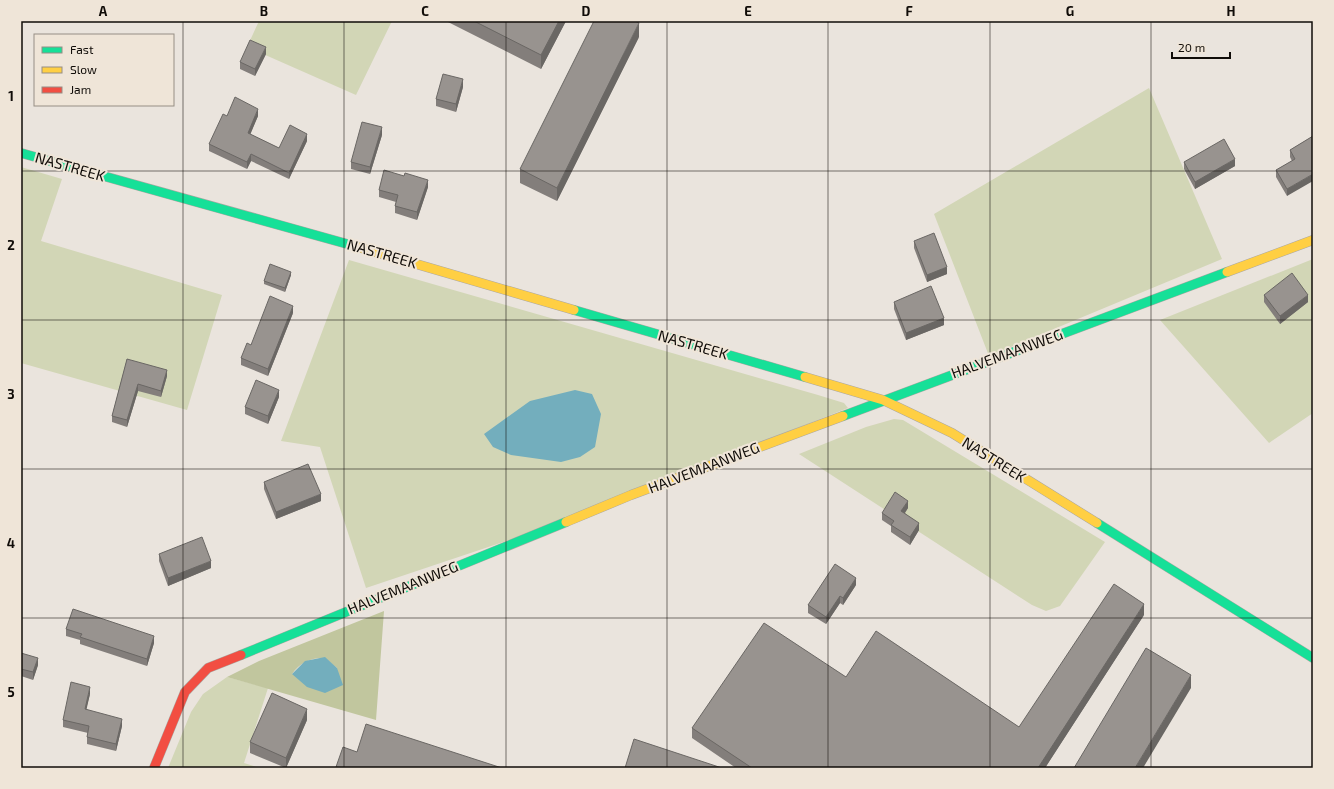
<svg xmlns="http://www.w3.org/2000/svg" width="1334" height="789" viewBox="0 0 1334 789" font-family="'Exo 2',sans-serif">
  <style>
    .green { fill: #d2d6b6 }
    .forest { fill: #c1c69e; fill-rule: evenodd }
    .water { fill: #73aebd }
    .lines { fill: none; stroke-linecap: round; stroke-linejoin: round }
    .fast-casing { stroke: #aba7a2; stroke-width: 10 }
    .slow-casing { stroke: #aba7a2; stroke-width: 10 }
    .jam-casing { stroke: #aba7a2; stroke-width: 10 }
    .fast { stroke: #16e098; stroke-width: 9 }
    .slow { stroke: #ffcf43; stroke-width: 9 }
    .jam { stroke: #f24e42; stroke-width: 9 }
    .wall { fill: #837e7b }
    .shaded-wall { fill: #6a6764 }
    .building { fill: #98938f; stroke: #6a6764 }
    .grid { fill: none; stroke: #100c08; stroke-width: 1; stroke-opacity: 0.55 }
    .labels { text-anchor: middle; stroke-width: 4; stroke-linejoin: round; paint-order: stroke }
    .street-label { font-size: 15px; fill: #100c08; stroke: #efe5d8 }
    .neatline { fill: none; stroke: #100c08; stroke-width: 1.5 }
    .grid-label { font-size: 13px; text-anchor: middle; font-weight: bold; fill: #100c08 }
  </style>
  <rect width="100%" height="100%" fill="#eae4dd"/>
  <path class="green" d="M259,21h133l-36,74 -109,-48z
    M1149,88l73,171 -233,97 -55,-142z
    M21,167l41,12 -21,62 181,54 -35,115 -166,-47z
    M1313,259v154l-44,30 -109,-123z
    M349,260l469,135 26,8 4,5 -309,122 -173,58 -46,-141 -39,-6z
    M894,419l9,1 202,122 -45,64 -14,5 -14,-6 -233,-151 67,-27z
    M227,677l41,11 -24,75 16,5h-92l23,-56 12,-18z"/>
  <path class="forest" d="M384,611l-8,109 -149,-43 32,-16zM325,658l12,10 -45,6c8,-12 20,-17 33,-16z"/>
  <path class="water" d="M575,390l17,4 9,20 -6,33 -15,10 -19,5 -50,-7 -18,-8 -9,-13 46,-33z
    M325,657l12,11 6,17 -18,8 -18,-6 -15,-13 13,-13z"/>
  <g class="lines">
    <defs>
      <path id="fast" d="M21,153l337,94
        M574,310l231,67
        M843,416l384,-144
        M1097,523l216,135
        M241,655l325,-133"/>
      <path id="slow" d="M358,247l216,63
        M1227,272l86,-32
        M805,377l78,23 69,33 145,90
        M566,522l65,-27 212,-79"/>
      <path id="jam" d="M154,768l31,-76 23,-24 33,-13"/>
    </defs>
    <use href="#fast" class="fast-casing"/>
    <use href="#slow" class="slow-casing"/>
    <use href="#jam" class="jam-casing"/>
    <use href="#fast" class="fast"/>
    <use href="#slow" class="slow"/>
    <use href="#jam" class="jam"/>
  </g>
  <path class="wall" d="M446,21h120l-25,48z
    M639,37l-82,164 -37,-18v-14z
    M266,54l-11,22 -15,-7v-7z
    M463,87l-7,25 -20,-6v-7z
    M227,116h31l-8,18 29,14 28,-7 -18,38 -38,-18 -4,8 -38,-18v-7z
    M382,135l-12,39 -19,-5v-7z
    M1313,136l-26,60 -11,-19v-7l16,-9 -2,-4v-7z
    M1184,162l51,4 -40,23 -11,-20z
    M428,187l-11,33 -22,-7v-7l1,-4 -17,-5v-7z
    M914,241l33,33 -20,8 -13,-34z
    M291,275l-6,17 -21,-8v-3z
    M1264,295l44,7 -28,22 -16,-22z
    M894,302l50,23 -38,15 -12,-31z
    M293,313l-25,63 -27,-11v-7l10,-13z
    M127,359l40,17 -6,21 -23,-6 -11,36 -15,-5v-6z
    M279,397l-11,27 -23,-10v-7z
    M264,482l57,19 -45,18 -12,-30z
    M908,508l-3,5 14,17 -9,15 -19,-13v-6l-9,-6v-7z
    M159,554l52,14 -43,18 -9,-25z
    M856,585l-13,20 -3,-2 -14,21 -18,-11v-8z
    M1144,615l-99,153h-309l-44,-30v-10l154,-51 173,50z
    M66,629l88,14 -7,23 -67,-22v-4l-14,-4z
    M21,653l17,12 -5,15 -12,-4z
    M90,694l-4,15 36,17 -6,25 -29,-7v-7l1,-4 -25,-6v-7z
    M307,720l-21,48 -36,-15v-11z"/>
  <path class="shaded-wall" d="M559,21h7l-25,48v-14z
    M639,23v14l-82,164v-13z
    M266,47v7l-11,22v-7z
    M463,79v8l-7,25v-8z
    M258,109v7l-10,24v-7z
    M382,127v8l-12,39v-7z
    M307,134v7l-18,38v-6z
    M251,154v7l-4,8v-7z
    M1235,159v7l-40,23v-7z
    M1313,174v7l-26,15v-7z
    M428,180v7l-11,33v-8z
    M947,267v7l-20,8v-7z
    M291,272v3l-6,17v-4z
    M1308,295v7l-28,22v-8z
    M293,306v7l-25,63v-7z
    M944,318v7l-38,15v-7z
    M167,370v6l-6,21v-6z
    M138,384v7l-11,36v-7z
    M279,390v7l-11,27v-8z
    M321,494v7l-45,18v-7z
    M908,501v7l-7,10v-7z
    M919,523v7l-9,15v-8z
    M211,561v7l-43,18v-8z
    M856,578v7l-13,20v-7z
    M840,596v7l-14,21v-7z
    M1144,604v11l-99,153h-7z
    M154,636v7l-7,23v-7z
    M38,658v7l-5,15v-8z
    M1191,675v13l-48,80h-8z
    M90,687v7l-5,22v-7z
    M307,709v11l-21,48v-10z
    M122,719v7l-6,25v-7z"/>
  <path class="building" d="M474,21h85l-18,34z
    M594,21h41l4,2 -82,165 -37,-19z
    M250,40l16,7 -11,22 -15,-7z
    M443,74l20,5 -7,25 -20,-5z
    M235,97l23,12 -10,24 31,15 11,-23 17,9 -18,39 -38,-19 -4,8 -38,-18 14,-30 4,2z
    M362,122l20,5 -12,40 -19,-5z
    M1313,136v38l-26,15 -11,-19 19,-11 -5,-9z
    M1224,139l11,20 -40,23 -11,-20z
    M384,170l20,6 1,-3 23,7 -11,32 -22,-6 3,-11 -19,-5z
    M934,233l13,34 -20,8 -13,-34z
    M270,264l21,8 -6,16 -21,-7z
    M1292,273l16,22 -28,21 -16,-21z
    M931,286l13,32 -38,15 -12,-31z
    M270,296l23,10 -25,63 -27,-11 6,-15 4,2z
    M127,359l40,11 -6,21 -23,-7 -11,36 -15,-4z
    M256,380l23,10 -11,26 -23,-9z
    M308,464l13,30 -45,18 -12,-30z
    M895,492l13,9 -7,10 18,12 -9,14 -19,-12 3,-4 -12,-8z
    M202,537l9,24 -43,17 -9,-24z
    M835,564l21,14 -13,20 -3,-2 -14,21 -18,-12z
    M1114,584l30,20 -106,164h-286l-60,-40 72,-105 82,54 30,-46 143,96z
    M73,609l81,27 -7,23 -67,-22 2,-3 -16,-5z
    M1146,648l45,27 -56,93h-61z
    M21,653l17,5 -5,14 -12,-3z
    M71,682l19,5 -5,22 37,10 -6,25 -29,-7 2,-11 -26,-6z
    M272,693l35,16 -21,49 -36,-16z
    M366,724l136,44h-161l-5,-1 7,-20 14,5z
    M634,739l88,29h-97z"/>
  <path class="grid" d="M183,21v747M344,21v747M506,21v747M667,21v747M828,21v747M990,21v747M1151,21v747M21,171h1292M21,320h1292M21,469h1292M21,618h1292"/>
  <g class="labels">
    <g class="street-label">
      <text transform="translate(70 167) rotate(16)" y="5">NASTREEK</text>
      <text transform="translate(382 254) rotate(16)" y="5">NASTREEK</text>
      <text transform="translate(693 345) rotate(16)" y="5">NASTREEK</text>
      <text transform="translate(1007 354) rotate(-20)" y="5">HALVEMAANWEG</text>
      <text transform="translate(994 460) rotate(32)" y="5">NASTREEK</text>
      <text transform="translate(704 468) rotate(-21)" y="5">HALVEMAANWEG</text>
      <text transform="translate(403 588) rotate(-22)" y="5">HALVEMAANWEG</text>
    </g>
  </g>
  <rect width="1334" height="789" fill="none" stroke="#efe5d8" stroke-width="44"/>
  <rect x="34" y="34" width="140" height="72" fill="#efe5d8" stroke="#968e85"/>
  <rect x="42" y="47" width="20" height="6" fill="#16e098" stroke="#968e85"/>
  <text x="70" y="54" font-size="12" fill="#100c08">Fast</text>
  <rect x="42" y="67" width="20" height="6" fill="#ffcf43" stroke="#968e85"/>
  <text x="70" y="74" font-size="12" fill="#100c08">Slow</text>
  <rect x="42" y="87" width="20" height="6" fill="#f24e42" stroke="#968e85"/>
  <text x="70" y="94" font-size="12" fill="#100c08">Jam</text>
  <path d="M1172 52v6h58v-6" fill="none" stroke="#100c08" stroke-width="2"/>
  <text x="1178" y="52" font-size="12" fill="#100c08" stroke="#efe5d8" stroke-width="3" paint-order="stroke">20 m</text>
  <rect x="22" y="22" width="1290" height="745" class="neatline"/>
  <g class="grid-label">
    <text x="103" y="16">A</text>
    <text x="264" y="16">B</text>
    <text x="425" y="16">C</text>
    <text x="586" y="16">D</text>
    <text x="748" y="16">E</text>
    <text x="909" y="16">F</text>
    <text x="1070" y="16">G</text>
    <text x="1231" y="16">H</text>
    <text x="11" y="101">1</text>
    <text x="11" y="250">2</text>
    <text x="11" y="399">3</text>
    <text x="11" y="548">4</text>
    <text x="11" y="697">5</text>
  </g>
</svg>
